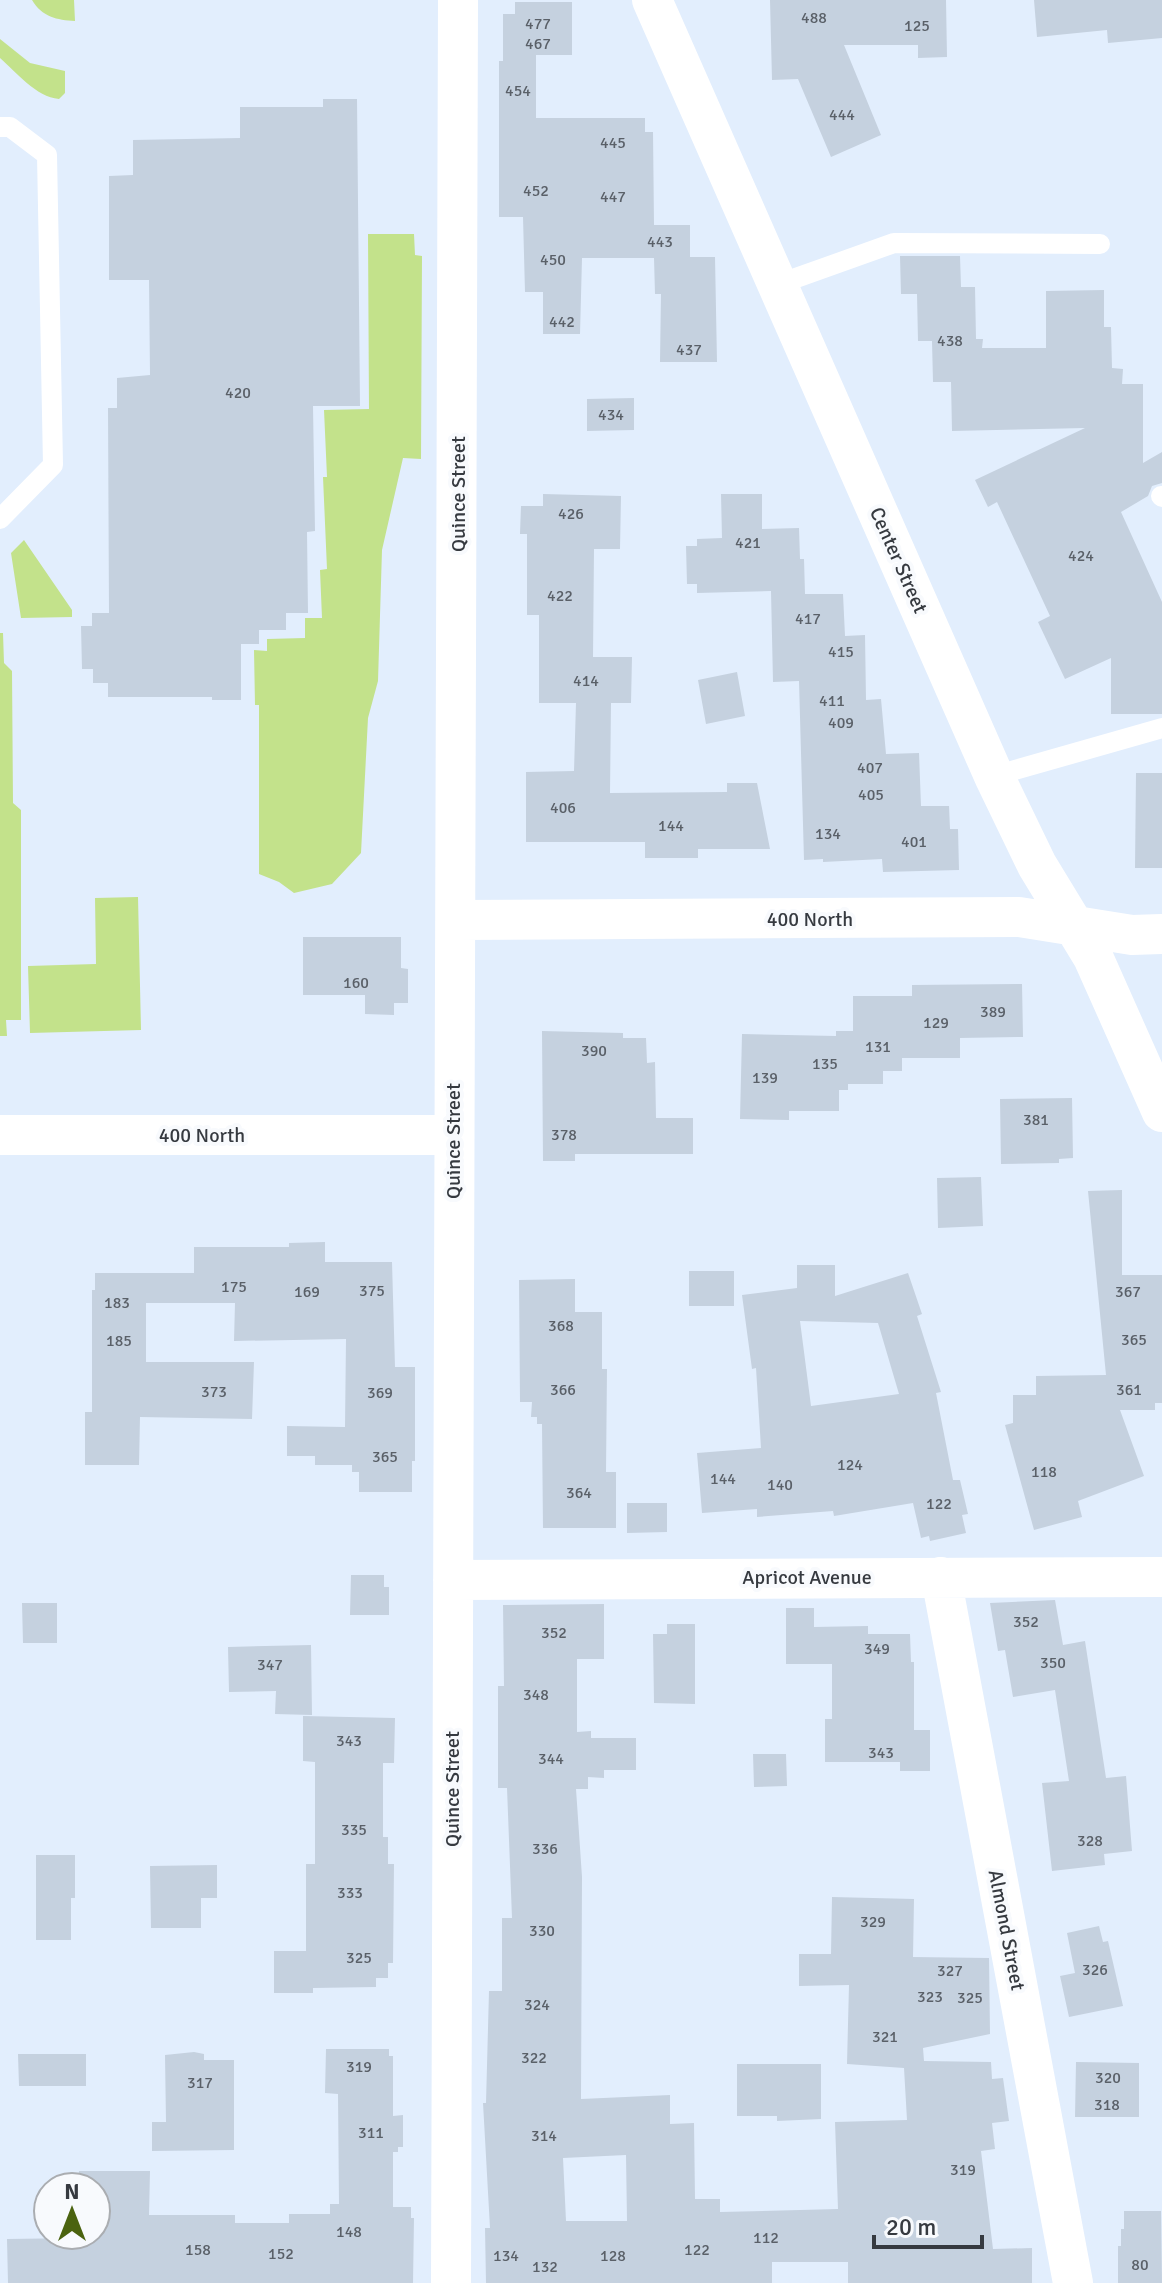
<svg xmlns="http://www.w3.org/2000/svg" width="1162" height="2283" viewBox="0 0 1162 2283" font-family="Signika,sans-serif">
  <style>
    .green { fill: #c3e28b }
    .building { fill: #c5d1df; fill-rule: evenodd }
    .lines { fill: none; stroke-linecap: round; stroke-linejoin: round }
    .service { stroke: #fff; stroke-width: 20 }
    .minor { stroke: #fff; stroke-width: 40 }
    .labels { text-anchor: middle; stroke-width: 8; stroke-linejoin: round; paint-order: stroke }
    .number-label { font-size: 16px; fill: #5a6068 }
    .street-label { font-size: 20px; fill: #363a40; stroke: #f8fafd }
  </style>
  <rect width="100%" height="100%" fill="#e2eefd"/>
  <path class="green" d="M32,0h42l1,21c-18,-1 -33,-4 -43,-21z
    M0,39l30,24 35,8v22l-6,6c-23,-2 -43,-27 -59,-41z
    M368,234h46l1,21 7,1 -1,203 -18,-1 -21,92 -4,131 -10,37 -7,135 -29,31 -38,9 -15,-11 -20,-8v-169h-4l-1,-55 13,1v-12l38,-1v-20h17l-2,-48 7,-1 -4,-92h4l-3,-67 45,-1z
    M24,540l48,70v7l-51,1 -10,-65z
    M0,633h3l1,30 8,8 1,132 8,7v210h-15l1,16h-7z
    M138,897l3,133 -111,3 -2,-67 68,-2 -1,-66z"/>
  <path class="building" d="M770,0h176l1,57 -29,1v-13h-74l37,90 -50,22 -33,-78 -26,1z
    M1034,0h128v38l-54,5 -1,-13 -70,7z
    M515,2h57v53h-36v63h109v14h8l1,93h36v32h25l2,105h-57l1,-68h-6l-1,-36h-72l-2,76h-37v-42h-18l-2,-75h-24v-156h4v-47h12z
    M323,99h34l3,307h-47l2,125 -8,1 1,81h-22v17h-27v14h-18v56h-29v-3h-104v-14h-15v-14h-11l-1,-43h11v-13h17l-1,-205h9v-30l33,-3 -1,-95h-40v-104l24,-1v-35l107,-2v-31h83z
    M900,256h60l1,31h14l1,52h7l-1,9h64v-57l58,-1v37h7l1,41 11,1 -1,15h21v79l19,-11v31l-10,3 -4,10 -27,16 41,90v112h-51v-56l-46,21 -27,-57 12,-6 -53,-114 -9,5 -13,-27 110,-52 -133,3 -1,-49h-18l-1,-41h-14l-1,-47h-16z
    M634,398v32l-47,1v-32z
    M543,494l78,2 -1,53h-26l-1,108h39l-1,46h-20l-1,90 117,-1v-9h30l13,66h-72v9h-53v-16h-119v-70l48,-1 2,-68h-37v-88h-12v-81h-7l1,-28h22z
    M721,494h41v35l37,-1 1,31h4l1,35h38l2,42 20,-1 1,65 15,-1 5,55 33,-1 2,53h28l1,23h8l1,41 -76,2 -1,-13 -59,3v-3l-19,1 -5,-179 -26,1 -2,-91 -74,2v-9h-10l-1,-38h11v-7l25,-1z
    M737,672l8,44 -39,8 -8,-44z
    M1136,773h26v95h-27z
    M303,937h98v31l7,1v34h-14v12l-29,-1v-19h-62z
    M1022,984l1,53 -63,1v20h-58v13h-19v13h-35v6h-9v21h-50v9l-49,-1 2,-85 94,2v-5h17v-35h59v-11z
    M542,1031l81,2v5h23l1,25 8,-1 1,56h37v36h-118v7h-32z
    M1072,1098l1,60 -14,1v4l-58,1 -1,-65z
    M981,1177l2,49 -45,2 -1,-50z
    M1122,1190v85h40v128h-7v7h-35l24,66 -66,25 4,16 -48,13 -29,-105 8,-2v-28h23v-19l70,-1 -18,-184z
    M325,1242v20h67l3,105h20v94h-3v31h-53v-20h-7v-7h-37v-9h-28v-30l58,1 1,-88 -112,2 1,-38h-89v59h108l-2,57 -112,-2 -1,48h-54v-53h7v-122h3v-17h99v-26h95v-4z
    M797,1265h38v31l73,-23 14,41 -5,2 24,76 -5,1 17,87h7l8,34 -6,1 4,18 -36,8 -1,-5 -8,2 -8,-35 -79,13 -1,-5 -76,6v-8l-55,4 -5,-60 64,-5 -5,-80 -4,1 -10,-74 55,-7zM800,1321l78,2 21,71 -88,12z
    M689,1271h45v35h-45z
    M575,1279v33h27v57h5l-1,103h10v56h-73l-1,-104h-5v-7h-6l1,-15h-12l-1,-122z
    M627,1503h40v29l-40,1z
    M351,1575h33v12h5v28h-39z
    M1055,1600l8,45 22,-4 21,137 20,-2 6,75 -28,3 1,11 -53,6 -10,-88 27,-2 -14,-91 -42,7 -8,-47 -7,1 -8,-48z
    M22,1603h35v40h-34z
    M604,1604v55h-27v73l14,-1v7h45v32h-32v8l-16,-1v12h-12l6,88 -1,222 89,-4v29l24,-1 1,76h25v13l118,-3 -3,-87 72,-2 -3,-52 -57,-4 2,-79 -50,1v-32h32l1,-57 82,2 -1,58 76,1 1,76 -67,14 1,13 67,1 1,17 11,-1 6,43 -17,2 3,26 -14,2 12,98 39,-1v35h-184v-21h-76v21h-286l-1,-55h5l-7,-125h3l3,-112h13v-73h10l-5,-130h-9v-102h6l-1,-81zM626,2155l1,66h-61l-3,-63z
    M786,1608h28v19l54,-1v8h42l1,28h3v68h16v41h-30v-9h-75v-43h7v-55h-46z
    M667,1624h28v80l-41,-1 -1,-69h14z
    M311,1645l1,70 -37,-1 1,-23 -47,1 -1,-45z
    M303,1716l92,2 -1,45h-11v74h5v27h6l-1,99h-5v15h-12v9l-63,1v5h-39v-42h32v-87h9v-102l-12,-1z
    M753,1754h33l1,32 -33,1z
    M36,1855h39v43h-4v42h-35z
    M217,1865v33h-16v30h-50l-1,-62z
    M1099,1926l4,16 5,-1 15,65 -54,11 -9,-41 15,-3 -8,-40z
    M326,2049h63v7h4v60l10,-1v32h-5v5h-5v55h18v11h3l-1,65h-405l-1,-44 71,-1v-3h18v-48h-18l1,-16h71l-1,44h86v8h54v-9h41v-10h9l-1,-110 -13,-1z
    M194,2052l10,2v6h30v90l-82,1v-29h14l-1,-67z
    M18,2054h68v32h-67z
    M1076,2062l63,1v54h-64z
    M737,2064h84v55l-44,2v-5h-40z
    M1124,2211h37l1,72h-44v-37h3v-17h3z"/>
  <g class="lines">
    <path class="service" d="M0,127h10l37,28 6,310 -53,54
      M779,284l115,-41 206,1
      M1161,496l1,1
      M994,776l168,-48"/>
    <path class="minor" d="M652,0l342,776 43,89 56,92 69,155
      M456,920l563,-3 113,18 30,-1
      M0,1135h453
      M941,1577l132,706
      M453,1580l709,-3
      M451,2283l7,-2283"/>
  </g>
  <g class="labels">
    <g class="number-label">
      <text x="814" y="23">488</text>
      <text x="538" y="29">477</text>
      <text x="917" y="31">125</text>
      <text x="538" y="49">467</text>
      <text x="518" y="96">454</text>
      <text x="842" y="120">444</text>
      <text x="613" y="148">445</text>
      <text x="536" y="196">452</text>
      <text x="613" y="202">447</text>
      <text x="660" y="247">443</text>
      <text x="553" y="265">450</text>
      <text x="562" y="327">442</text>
      <text x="950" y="346">438</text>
      <text x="689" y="355">437</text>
      <text x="238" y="398">420</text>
      <text x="611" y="420">434</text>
      <text x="571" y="519">426</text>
      <text x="748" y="548">421</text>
      <text x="1081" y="561">424</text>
      <text x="560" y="601">422</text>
      <text x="808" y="624">417</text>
      <text x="841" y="657">415</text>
      <text x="586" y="686">414</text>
      <text x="832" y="706">411</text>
      <text x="841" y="728">409</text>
      <text x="870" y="773">407</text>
      <text x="871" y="800">405</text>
      <text x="563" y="813">406</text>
      <text x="671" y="831">144</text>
      <text x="828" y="839">134</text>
      <text x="914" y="847">401</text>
      <text x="356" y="988">160</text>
      <text x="993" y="1017">389</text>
      <text x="936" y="1028">129</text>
      <text x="878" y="1052">131</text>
      <text x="594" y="1056">390</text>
      <text x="825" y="1069">135</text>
      <text x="765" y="1083">139</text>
      <text x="1036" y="1125">381</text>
      <text x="564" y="1140">378</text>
      <text x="234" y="1292">175</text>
      <text x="372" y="1296">375</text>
      <text x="307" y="1297">169</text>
      <text x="1128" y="1297">367</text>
      <text x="117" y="1308">183</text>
      <text x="561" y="1331">368</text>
      <text x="1134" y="1345">365</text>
      <text x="119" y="1346">185</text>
      <text x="563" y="1395">366</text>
      <text x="1129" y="1395">361</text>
      <text x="214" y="1397">373</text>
      <text x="380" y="1398">369</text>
      <text x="385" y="1462">365</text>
      <text x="850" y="1470">124</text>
      <text x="1044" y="1477">118</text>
      <text x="723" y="1484">144</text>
      <text x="780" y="1490">140</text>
      <text x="579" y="1498">364</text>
      <text x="939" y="1509">122</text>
      <text x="1026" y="1627">352</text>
      <text x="554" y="1638">352</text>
      <text x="877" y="1654">349</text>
      <text x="1053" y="1668">350</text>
      <text x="270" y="1670">347</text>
      <text x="536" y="1700">348</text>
      <text x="349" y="1746">343</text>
      <text x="881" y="1758">343</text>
      <text x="551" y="1764">344</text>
      <text x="354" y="1835">335</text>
      <text x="1090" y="1846">328</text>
      <text x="545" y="1854">336</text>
      <text x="350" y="1898">333</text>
      <text x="873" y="1927">329</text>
      <text x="542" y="1936">330</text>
      <text x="359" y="1963">325</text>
      <text x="1095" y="1975">326</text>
      <text x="950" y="1976">327</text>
      <text x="930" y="2002">323</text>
      <text x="970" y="2003">325</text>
      <text x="537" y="2010">324</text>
      <text x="885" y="2042">321</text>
      <text x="534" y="2063">322</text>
      <text x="359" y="2072">319</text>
      <text x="1108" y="2083">320</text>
      <text x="200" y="2088">317</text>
      <text x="1107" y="2110">318</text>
      <text x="371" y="2138">311</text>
      <text x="544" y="2141">314</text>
      <text x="963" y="2175">319</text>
      <text x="349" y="2237">148</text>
      <text x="766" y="2243">112</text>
      <text x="198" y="2255">158</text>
      <text x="697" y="2255">122</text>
      <text x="281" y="2259">152</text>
      <text x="506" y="2261">134</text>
      <text x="613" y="2261">128</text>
      <text x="1140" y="2270">80</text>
      <text x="545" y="2272">132</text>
    </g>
    <g class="street-label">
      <text transform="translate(458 494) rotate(-90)" y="7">Quince Street</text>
      <text transform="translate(899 560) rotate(66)" y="7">Center Street</text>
      <text x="810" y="926">400 North</text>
      <text x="202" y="1142">400 North</text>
      <text transform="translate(453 1141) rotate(-90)" y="7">Quince Street</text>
      <text x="807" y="1584">Apricot Avenue</text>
      <text transform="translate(452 1789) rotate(-90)" y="7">Quince Street</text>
      <text transform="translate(1007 1930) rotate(79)" y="7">Almond Street</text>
    </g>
  </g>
  <g transform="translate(72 2211)"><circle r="38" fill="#f8fafd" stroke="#aaadb1" stroke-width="2"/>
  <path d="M0-6L14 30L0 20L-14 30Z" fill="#4b6310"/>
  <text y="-12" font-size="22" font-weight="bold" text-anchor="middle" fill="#363a40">N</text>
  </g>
  <path d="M874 2235v12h108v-12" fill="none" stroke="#363a40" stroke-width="4"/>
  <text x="886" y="2235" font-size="24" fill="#363a40" stroke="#f8fafd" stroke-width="6" paint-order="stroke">20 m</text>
</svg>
